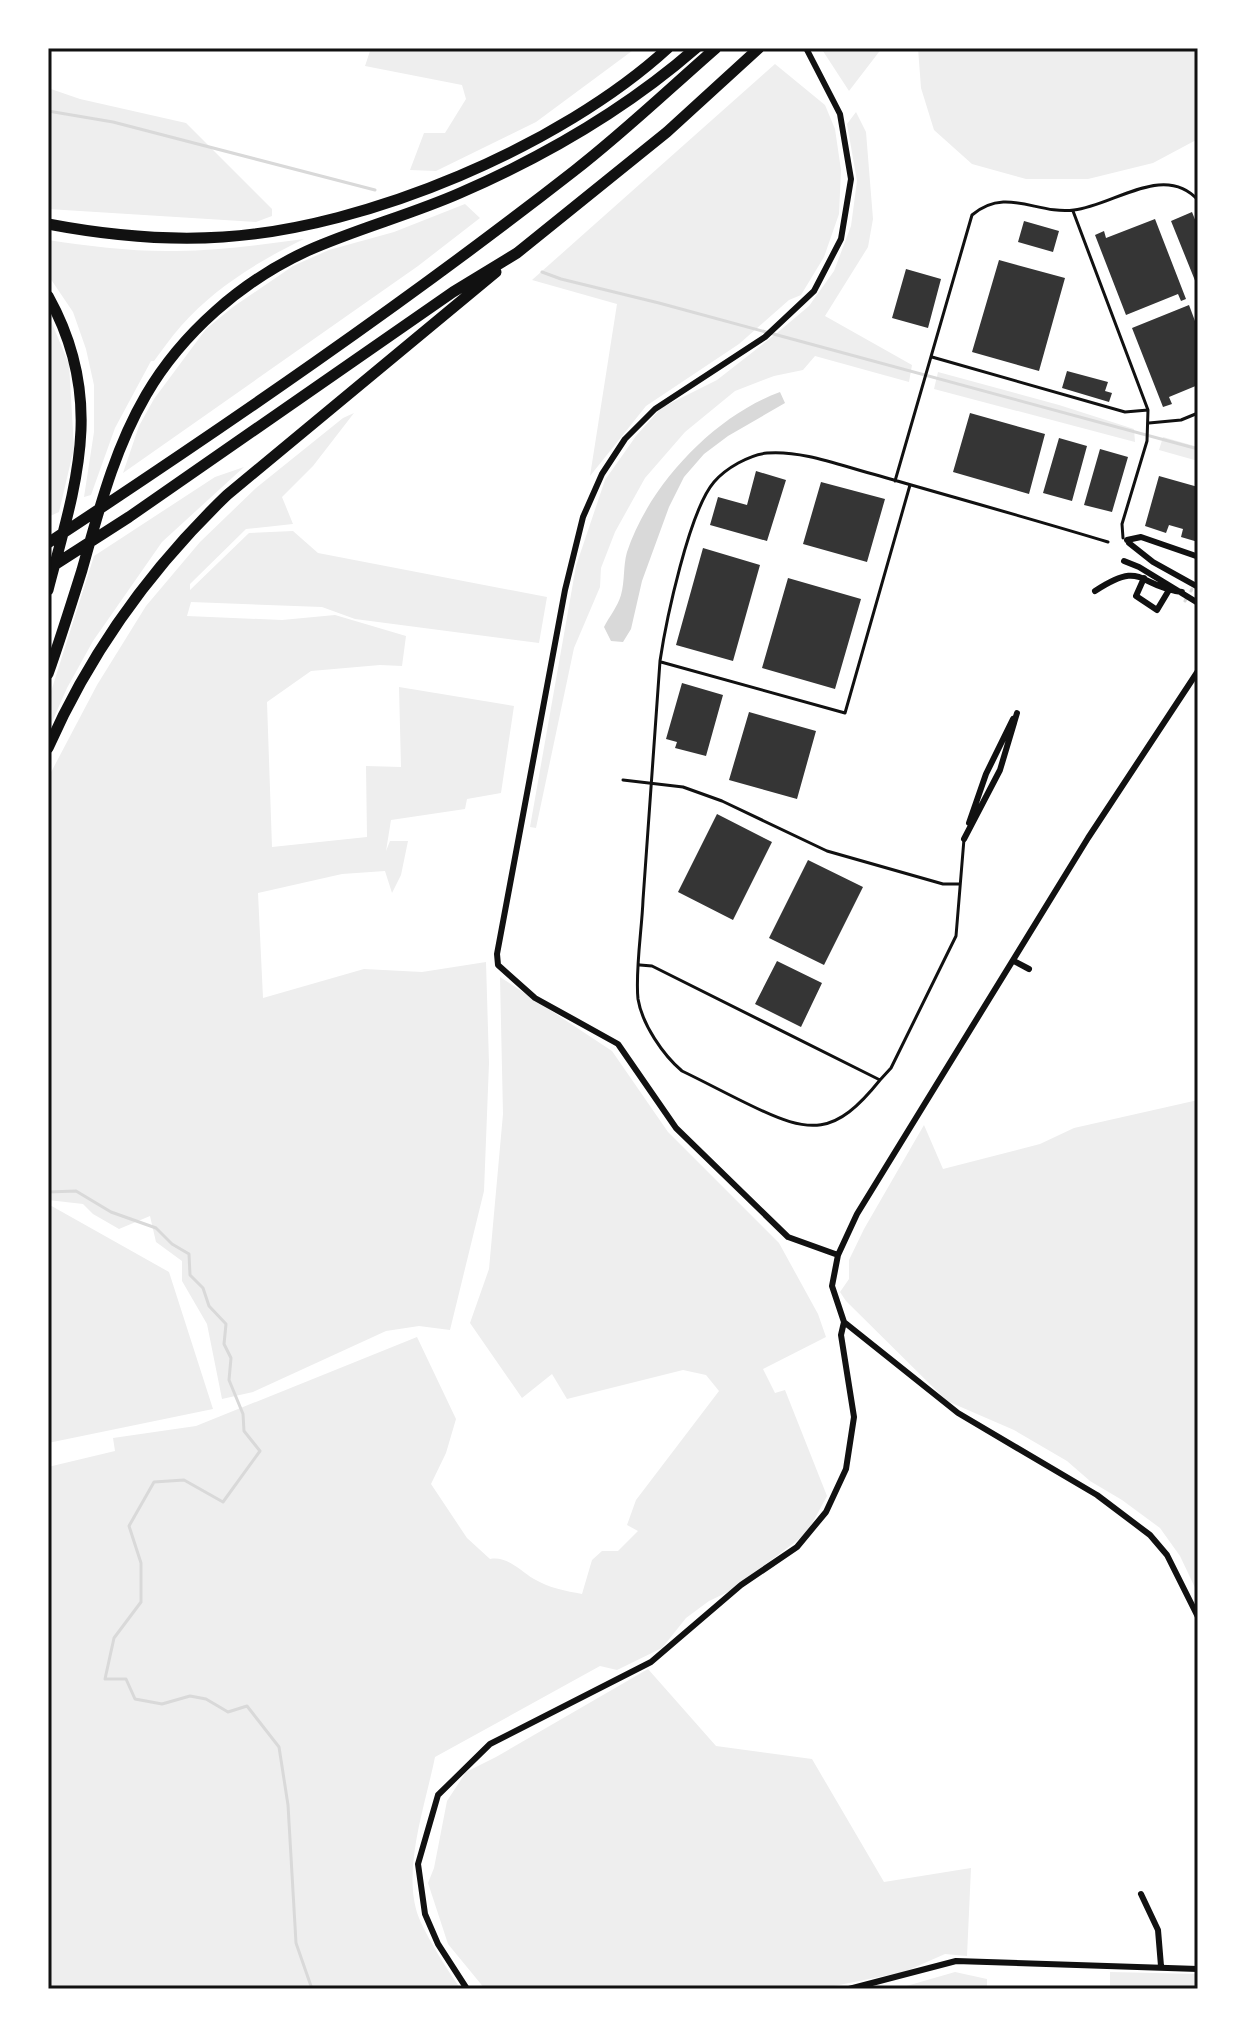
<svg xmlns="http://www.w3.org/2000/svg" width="1246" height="2037" viewBox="0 0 1246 2037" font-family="'IBM Plex Sans',sans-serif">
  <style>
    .green { fill: #eee }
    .water { fill: #d9d9d9 }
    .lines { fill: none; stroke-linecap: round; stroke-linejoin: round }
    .stream { stroke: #d9d9d9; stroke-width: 3 }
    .building { fill: #353535 }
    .service { stroke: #111; stroke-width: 3 }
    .minor { stroke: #111; stroke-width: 6 }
    .motorway { stroke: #111; stroke-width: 11 }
    .neatline { fill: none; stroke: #111; stroke-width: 3 }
  </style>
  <rect width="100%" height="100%" fill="#fff"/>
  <path class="green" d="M371,48h265l-100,74 -100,49 -26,-1 14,-37h21l21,-34 -4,-14 -97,-19z
    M821,48h61l-33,43z
    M918,48h280v91l-45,24 -65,16h-62l-54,-15 -38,-34 -13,-42z
    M775,64l50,41 10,24 6,41 -2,44 -15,43 -23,38 -12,5 -50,44 -93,62 -56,70 27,-172 -85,-24z
    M48,88l32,11 106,24 86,86v7l-16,6 -208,-13z
    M856,112l10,20 7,87 -5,28 -43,69 87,49 -3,17 -94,-26 -12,14 -29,6 -39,15 -50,41 -40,46 -30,54 -14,36 -1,19 -26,61 -38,180 -6,-1 46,-261 29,-86 31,-44 25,-28 56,-28 60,-47 32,-27 25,-35 17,-45 6,-45 -10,-57z
    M465,204l15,14 -62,48 -295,207 16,-47 15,-27 52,-70 27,-22 60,-41 36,-16 65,-18z
    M304,239c-44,21 -91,50 -123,87 -10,11 -18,23 -27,35h-3l-36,67 -24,67 -7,2 10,-65v-47l-8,-36 -13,-37 -25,-37v-35c39,6 79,11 119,11 45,1 92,-6 137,-12z
    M48,314l21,50 5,84 -15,64 -11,5z
    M938,372l121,33 75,24 1,13 -201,-53z
    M354,413l-41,53 -31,31 11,27 -47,5 -56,55v6l59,-57 44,-2 25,22 229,44 -8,46 -184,-24 -33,-12 -131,-5 -4,14 95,4 53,-5 71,21 -4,30 -22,-1 -69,6 -44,31 5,145 95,-10 -1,-71 35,1 -2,-80 115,19 -13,87 -34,6 -2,10 -74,11 -5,31 4,-10h18l-7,34 -9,18 -7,-22 -43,3 -84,19 5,105 101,-29 58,3 64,-10 3,101 -5,128 -34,139 -31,-4 -33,5 -133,61 -31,7 -15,-75 -25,-43v-20l-26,-19 -6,-26 -31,13 -26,-15 -10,-10 -35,-4v-422l49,-93 49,-79 54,-64 56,-54 87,-70z
    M1163,437l35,10v14l-39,-11z
    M244,467l-82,75 -69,99 -26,47 -19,43v-30l46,-145 121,-79z
    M500,977l112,74 56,81 111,111 39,71 8,23 -63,32 12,24 10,-3 42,106 -20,37 -77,58 -21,10 -23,17 -24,30 -45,22 -17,-4 -165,91c-9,45 -31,107 -19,152 4,18 33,64 45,80h-413v-522l67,-16 -2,-13 83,-12 221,-89 39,82 -10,34 -15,31 36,54 23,21c18,-3 29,11 44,20 15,9 32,12 48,15l10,-34 10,-9h16l20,-20 -11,-6 9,-25 83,-109 -13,-16 -23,-5 -116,29 -15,-25 -30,24 -52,-75 19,-54 14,-155z
    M1198,1100v494l-18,-38 -20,-28 -38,-28 -32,-19 -23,-20 -53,-31 -67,-29 -101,-100 -6,-9 9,-13v-19l15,-31 60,-104 19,44 97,-25 34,-16z
    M48,1204l121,68 44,137 -165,34z
    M648,1669l68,77 96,13 72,123 87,-14 -4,88 -22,-2 -41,18 -85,17h-334l-37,-45 -20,-61 6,-15 13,-67 19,-29 30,-15z
    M955,1972l32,7v10h-91z
    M1110,1972l88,2v15h-88z"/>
  <path class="water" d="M780,392l5,11 -57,33 -24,18 -20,23 -15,30 -27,74 -11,48 -8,13 -12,-1 -7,-14c5,-10 14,-21 17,-32 4,-14 2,-29 6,-43 22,-67 87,-136 153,-160z"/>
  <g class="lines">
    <path class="stream" d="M48,111l65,11 262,68
      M542,272l19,7 98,24 539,146
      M1197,581l1,-2
      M1191,591l1,-2
      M1185,601l1,-2
      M48,1192l28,-1 35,21 45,16 16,16 17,10 1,21 13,13 6,18 17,18 -2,20 7,14 -2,22 14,34 1,17 16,20 -37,51 -39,-22 -30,2 -25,44 12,37v39l-27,36 -9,41h21l9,20 27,5 28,-8 16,3 22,13 19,-6 32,41 9,58 8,138 16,46"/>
  </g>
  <path class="building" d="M1192,212l6,15v61l-27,-67z
    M1155,219l31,80 -5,2 -3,-7 -52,21 -31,-80 9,-4 2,7z
    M1024,221l35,10 -6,21 -35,-10z
    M999,260l66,18 -26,93 -67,-19z
    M906,269l35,10 -13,49 -36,-10z
    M1189,305l9,24v56l-29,12 3,7 -9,3 -31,-79z
    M1067,371l41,11 -3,9 7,2 -3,9 -47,-14z
    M970,413l75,21 -16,60 -76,-22z
    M1059,438l28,8 -15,55 -29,-8z
    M1100,449l28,8 -16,55 -28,-7z
    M756,471l30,9 -19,61 -57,-16 8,-28 29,8z
    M1159,476l39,11v55l-17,-5 2,-8 -14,-4 -3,8 -21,-7z
    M821,482l64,17 -18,63 -64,-18z
    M703,548l57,17 -27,96 -57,-16z
    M788,578l73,21 -26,90 -73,-21z
    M682,683l41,12 -17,61 -31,-8 2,-6 -11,-3z
    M749,712l67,19 -19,68 -68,-19z
    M717,814l55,28 -39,78 -55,-28z
    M808,860l55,27 -39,78 -55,-27z
    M777,961l45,22 -21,44 -46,-23z"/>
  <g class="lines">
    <path class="service" d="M1073,211l75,199 -1,31 -25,83 1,14
      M932,357l193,55 23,-2
      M1149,423l32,-3 17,-7
      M895,481l77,-266c34,-29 65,0 102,-5 39,-4 90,-48 124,-10
      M661,662l184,51 65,-228
      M623,780l60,7 39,14 105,50 116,33h16
      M640,965l12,1 228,114 11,-12 65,-132 8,-97
      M880,1080c-45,56 -69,55 -130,25 -23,-11 -45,-23 -68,-34 -19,-16 -40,-47 -44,-72 -3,-28 4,-70 5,-99 5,-79 11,-159 17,-239 6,-40 29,-150 54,-179 12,-14 35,-27 53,-29 37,-3 77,14 113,23 76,22 152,43 228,66"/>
    <path class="minor" d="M806,48l34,66 11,65 -10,60 -27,52 -49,46 -110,72 -30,30 -23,35 -19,43 -18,73 -68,364 1,11 37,33 83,46 58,84 112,109 50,18
      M1127,540l14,-3 55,19
      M1129,543l24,19 45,25
      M1124,561l15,6 59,36
      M1144,578l-8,18 21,14 12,-20
      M1095,591c49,-32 41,-5 87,1
      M1198,671l-110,167 -231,376 -19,41 -6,31 12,36 114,91 139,82 53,40 17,20 31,62
      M969,823l17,-49 27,-55
      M964,839l36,-69 17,-57
      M1014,961l15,8
      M1141,1894l17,36 3,36
      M467,1989l-29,-45 -13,-30 -7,-50 20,-69 52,-51 161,-82 90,-77 56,-38 29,-35 20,-43 8,-52 -13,-82 3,-13
      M849,1989l107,-28 242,8"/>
    <path class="motorway" d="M48,224c58,11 115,17 175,13 144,-9 338,-91 445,-189
      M48,296c58,104 28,187 0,294
      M48,543c179,-118 357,-240 526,-372 49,-38 95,-82 142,-123
      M48,569l81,-52 324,-225 64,-39 150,-121 92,-84
      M48,674c12,-34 23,-69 34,-104 17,-60 32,-120 64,-175 36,-62 96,-114 161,-144 49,-22 103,-36 153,-58 85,-37 166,-84 236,-145
      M48,748c42,-95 104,-181 179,-253l269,-223"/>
  </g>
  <rect width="1246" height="2037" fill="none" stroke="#ffffff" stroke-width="100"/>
  <rect x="50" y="50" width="1146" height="1937" class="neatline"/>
</svg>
